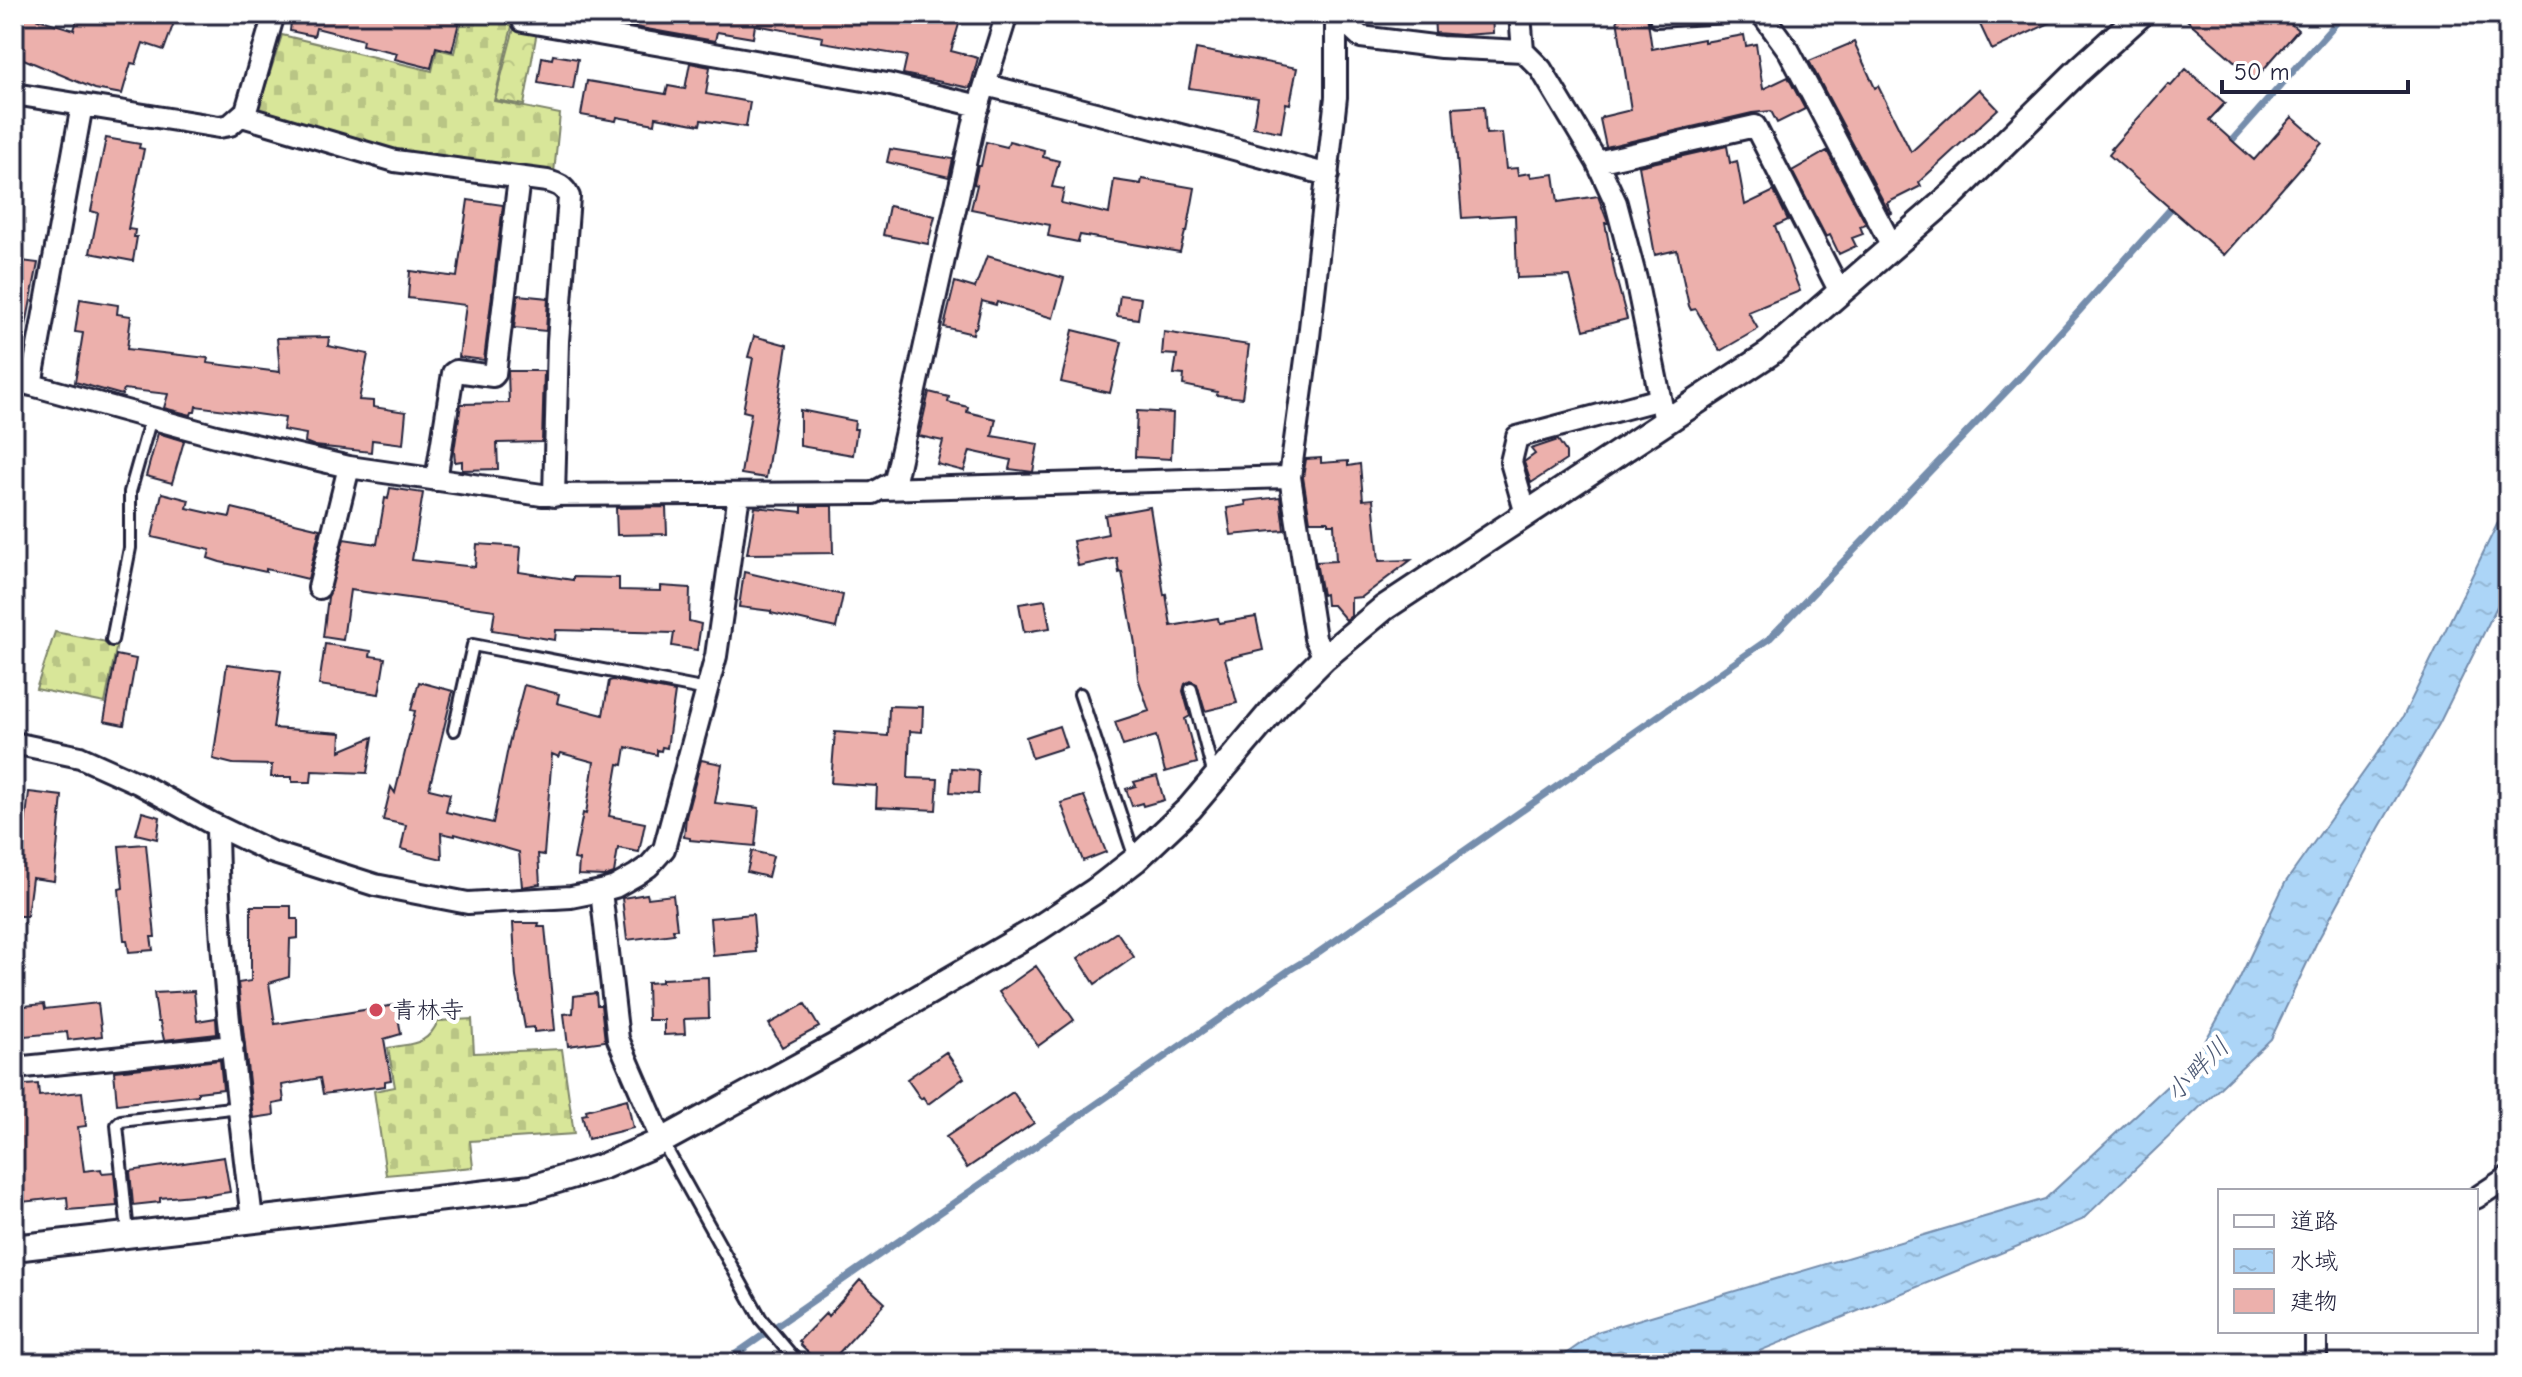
<svg xmlns="http://www.w3.org/2000/svg" width="2522" height="1377" viewBox="0 0 2522 1377" font-family="'Comic Neue','Klee One',sans-serif">
  <style>
    .cemetery { fill: url(#cemetery-stones); stroke: #7d846a; stroke-width: 2 }
    .park { fill: url(#park-crowns); stroke: #7d846a; stroke-width: 2 }
    .water { fill: url(#water-ripples); stroke: #758dac; stroke-width: 2 }
    .lines { fill: none; stroke-linecap: round; stroke-linejoin: round }
    .stream { stroke: #758dac; stroke-width: 7 }
    .building { fill: #ecb0ac; stroke: #22223b; stroke-width: 2 }
    .service-casing { stroke: #22223b; stroke-width: 16 }
    .minor-casing { stroke: #22223b; stroke-width: 26 }
    .tertiary-casing { stroke: #22223b; stroke-width: 30 }
    .service { stroke: #fff; stroke-width: 10 }
    .minor { stroke: #fff; stroke-width: 20 }
    .tertiary { stroke: #fff; stroke-width: 24 }
    .poi-dot { fill: #d1495b; stroke: #fff; stroke-width: 3 }
    .labels { text-anchor: middle; stroke-width: 8; stroke-linejoin: round; paint-order: stroke }
    .poi-label { font-size: 24px; fill: #22223b; stroke: #fff; text-anchor: start }
    .water-label { font-size: 26px; font-style: italic; fill: #4b5873; stroke: #fff }
  </style>
  <defs>
    <pattern id="cemetery-stones" width="16" height="16" patternUnits="userSpaceOnUse" patternTransform="scale(2)"><rect width="16" height="16" fill="#d8e699"/><path d="M2 7V4a2 2 0 0 1 4 0v3zM10 15v-3a2 2 0 0 1 4 0v3z" fill="#b9c585"/></pattern>
    <pattern id="park-crowns" width="20" height="18" patternUnits="userSpaceOnUse" patternTransform="scale(2)"><rect width="20" height="18" fill="#d8e699"/><path d="M2 6a3 3 0 1 1 6 0M12 15a3 3 0 1 1 6 0" fill="none" stroke="#b9c585"/></pattern>
    <pattern id="water-ripples" width="26" height="14" patternUnits="userSpaceOnUse" patternTransform="scale(2)"><rect width="26" height="14" fill="#acd5f7"/><path d="M2 4q2-2 4 0t4 0M15 11q2-2 4 0t4 0" fill="none" stroke="#94b7d5"/></pattern>
  </defs>
  <rect width="100%" height="100%" fill="#fff"/>
  <filter id="ink" filterUnits="userSpaceOnUse"><feTurbulence type="fractalNoise" baseFrequency=".0125" numOctaves="2"/><feDisplacementMap in="SourceGraphic" scale="16" xChannelSelector="R" yChannelSelector="G"/><feConvolveMatrix kernelMatrix="1 2 1 2 8 2 1 2 1" color-interpolation-filters="sRGB"/></filter>
  <g filter="url(#ink)">
    <path class="cemetery" d="M463,14h52l-21,87 66,13 -6,59 -160,-21 -137,-39 25,-78 150,36 5,-22 17,4z
      M55,632l62,12 -12,59 -69,-14z
      M472,1019l2,34 88,-4 12,85 -104,7 3,26 -87,8 -12,-84 21,-4 -7,-39c25,-5 39,-2 50,-27z"/>
    <path class="park" d="M514,28l23,3 -13,74 -29,-5z"/>
    <path class="water" d="M2508,502v82l-69,140 -60,104 -63,116 -45,95 -189,181 -352,143h-177l44,-31 448,-133 149,-138 41,-73 50,-105 118,-166z"/>
    <g class="lines">
      <path class="stream" d="M2226,147l118,-133
        M723,1363l568,-394 25,-15 454,-316 252,-263 153,-171"/>
    </g>
    <path class="building" d="M14,14h8l52,16 5,-16h98l-13,36 -21,-7 -7,21 -5,-1 -9,31 -27,-5 -81,-34z
      M289,14h172l-9,37 -16,-4 -5,21 -36,-9 2,-6 -35,-8 1,-5 -47,-12 -2,8 -24,-5 1,-9 -3,-1z
      M619,14h343l-11,37 27,7 -8,30 -67,-14 4,-18 -85,-14 1,-5 -68,-12 -2,13 -36,-6 -2,9 -97,-17z
      M1434,14h58l1,19 -31,2 -27,-2z
      M1975,14h94l-77,36z
      M2180,14h100l18,16 -43,49z
      M1647,15l5,34 52,-10v3l40,-7 2,11 10,-2 7,45 25,-12 17,32 -28,14 -6,-12 -19,2 -146,34 -6,-28 2,-2 29,-7 -14,-91z
      M1854,42l21,46 3,-2 33,66 68,-63 19,20 -79,73 2,4 -34,17 5,10 -2,1 -81,-153z
      M1196,49l101,19 -7,36 -4,-1 -5,29 -28,-5 5,-29 -69,-10z
      M553,55l25,4 -5,30 -35,-6 4,-26 10,2z
      M690,63l20,4 -4,27 44,8 -4,25 -45,-7 -1,5 -44,-8 -1,7 -38,-7 -1,4 -35,-6 6,-34 79,13 2,-8 17,3z
      M2186,69l39,34 -16,17 45,40 38,-43 30,26 -98,112 -115,-100 4,-5 -2,-1 57,-65 3,2z
      M1484,106l2,28 16,-1 4,36 11,-1 1,7 12,-2 1,4 23,-3 4,28 40,-6 10,27h-3l10,51 12,45 -43,11 -14,-54 -53,2 -2,-63 -53,3 -9,-110z
      M106,138l34,6 -1,4 5,1 -16,80 7,1 -1,7h3l-4,24 -43,-8 8,-40 -7,-2z
      M1009,141l35,9 -1,7 16,4 -7,26 12,2 -3,14 48,11 5,-34 27,4 1,-5 53,9 -8,44h-2l-5,20 -100,-17 -2,7 -30,-6 2,-11 -79,-16 6,-24 -3,-1 4,-18h3l5,-24 21,5z
      M1727,146l3,17 7,-2 8,44 29,-14 14,29 -13,6 25,65 -52,21 10,17 -38,22 -24,-42 -5,1 -2,-4 -12,-56 -22,5 -16,-89z
      M890,149l63,10 -4,18 -62,-15z
      M1827,151l39,73 -6,2 3,8 -11,4 4,8 -17,8 -9,-19 -4,2 -34,-66z
      M468,200l35,5 -19,155 -25,-3 7,-52 -58,-7 2,-27 47,6z
      M889,206l46,10 -7,28 -45,-9z
      M987,256l77,22 -11,40 -56,-16 -1,3 -14,-4 -6,27h-2l-1,6 -29,-7 11,-45 20,6z
      M14,260l24,3 -14,73 -10,-1z
      M518,295l30,3 -2,33 -32,-3z
      M1120,295l21,3 -3,21 -21,-3z
      M80,299l38,6 -1,9 14,2 -4,33 81,9 -1,5 73,9 -3,-34 52,-1 -1,9 40,8 -9,46 14,1v6l33,5 -3,32 -31,-4 -1,12 -56,-6 -10,-4 1,-8 -23,-4 2,-12 -89,-12 -1,6h-3l-1,3 -27,-7 4,-14 -44,-5 -2,6 -47,-13 8,-49 -8,-1z
      M1073,330l49,12 -12,51 -49,-11z
      M1164,332l85,13 -7,53 -26,-3 1,-3 -34,-7 1,-10 -10,-1 3,-19 -15,-1z
      M754,336l33,9 -21,133 -25,-4 10,-61 -8,-2 10,-53 -5,-1z
      M508,371h36l-2,71 -45,1 1,26 -36,1v-9l-7,1 -1,-11 7,-47 48,-1z
      M929,392l20,5 -1,5 20,5 -1,5 29,7 -4,17 46,8 -5,28 -24,-3 2,-9 -41,-9 -6,20 -27,-7 6,-23 -24,-5z
      M800,410l55,11 -1,8h3l-4,26 -53,-9z
      M1137,411l36,2 -2,46 -36,-2z
      M158,433l26,8 -12,42 -26,-7z
      M1558,440l8,12v8l-35,23 -7,-21 11,-8 -4,-5z
      M1321,458v5l27,-2v5l12,-2 3,36 10,-1 6,62 32,-1 -49,37 -11,1v18l-5,4 -13,-15h-7l-1,-11 -3,1 -6,-33 20,-1 -2,-37h-6v-3h-18l-7,-44 3,-18z
      M390,488l33,5 -11,67 63,7 2,-23 44,3 -2,25 54,8v-3l46,1v12l42,1v-5l29,2 -1,33 12,3 -4,26 -25,-4 2,-13 -118,-3 -1,10 -63,-10 3,-20 -145,-20 -7,50 -20,-3 5,-40 16,-58 33,5 8,-46 3,1z
      M162,493l27,7 -2,8 22,5 21,4 2,-9 88,21 -12,50 -42,-10v3l-46,-10 -12,-4 2,-8 -58,-13z
      M1280,497l4,33 -53,5 -4,-27 19,-3 -1,-4z
      M802,506h30l1,47 -86,1 8,-47 47,5z
      M666,507l1,27 -50,1 -1,-27z
      M1150,507l14,88 2,-1 5,32 47,-8 1,5 37,-6 7,33 -38,9 12,44 -32,8 -8,-27 -7,-3 -5,3 -2,7 7,25 -5,3 12,44 -32,9 -9,-36 -33,10 -8,-24 34,-11 -11,-33 -3,-34 -13,-72 -3,1 -2,-15 -39,8 -5,-25 35,-7 -3,-19z
      M744,572l99,23 -7,33 -65,-15v-2l-32,-4z
      M1045,600l5,28 -26,4 -5,-28z
      M325,644l46,7 -1,5 15,2 -6,36 -60,-9z
      M116,655l20,4 -12,66 -20,-4z
      M227,664l54,7 -8,57 68,5 -1,18 33,-14 -6,36 -55,-2 -1,11h-19v-5h-21l1,-12 -39,-1 -20,-5z
      M613,680l62,12 -8,56 -5,-1 -1,4 -4,-1v5l-31,-8 -3,18 -5,-1 -9,52 36,7 -6,29 -21,-4 -4,25 -9,3 -27,-1 1,-15 -5,-1 9,-46 3,1 8,-52 -33,-9 -2,4 -7,-3 -8,101 -6,-1 2,30 -18,3 -3,-35 -64,-18v2l-14,-3 1,26 -41,-10 5,-24 -23,-5 8,-33 4,6 20,-82 -4,-1 8,-28 34,9 -24,98 21,5 -4,18 47,11 16,-80 15,-58 35,9 -2,9 46,12 6,-34z
      M889,706l34,1 -1,25 -12,-1 -2,47 30,1 -2,31 -60,-3 1,-21 -46,-3 4,-51 53,4z
      M1059,726l7,21 -34,11 -6,-21z
      M701,760l21,4 -7,39 44,5 -4,38 -65,-6v-2l-6,-1 2,-20z
      M952,768l25,2 2,3 -1,21 -28,-2z
      M1157,776l7,24 -21,6 -1,-3 -10,3 -6,-17 10,-3 -2,-4z
      M29,792l33,4 -8,85 -22,-3 -5,38h-13v-66l8,1z
      M1084,796l22,56 -23,9 -22,-58z
      M142,812l18,5 -3,22 -21,-5z
      M146,844l9,93h-4l2,13 -24,2 -2,-12h-3l-5,-51 4,-1 -4,-42z
      M752,851l21,5 -5,21 -21,-5z
      M647,894l1,4 25,-3 4,34h-4l1,5 -47,6 -5,-42z
      M251,906h40v13h7v19l-8,1 -1,38 -20,6 6,41 121,-19 5,29 -17,5 7,41 -6,1v5l-62,8 -3,-16 -38,7 2,17 -11,2 1,11 -21,3 -15,-135 13,-2z
      M753,914l3,38 -43,4 -3,-38z
      M513,923h26l-1,4h7l10,103 -21,2v-5l-9,1 -9,-51z
      M1117,932l17,25 -39,27 -17,-26z
      M1036,966l38,54 -36,26 -39,-54z
      M708,977l1,41 -25,1 1,15 -21,1v-15h-16l-1,-37 15,-1v-3z
      M194,991l3,30 19,-3 1,16 -53,6 -4,-18h-2l-4,-29z
      M596,993l1,12h4l4,36 -37,5 -4,-32 9,-1 1,-17z
      M98,1003l4,33 -34,4 -1,-8 -53,5v-30l30,-3 1,5z
      M805,1004l14,23 -37,20 -13,-23z
      M946,1052l18,26 -36,26 -5,-7 -2,2 -14,-20z
      M220,1060l3,29 -25,3v3l-81,9 -3,-33z
      M38,1084l1,12 43,-4 4,34 -8,1 6,44 17,-2 1,4 12,-1 3,34 -49,4 -1,-13 -45,5 -8,-56v-60z
      M1013,1092l21,31 -67,45 -21,-31z
      M627,1099l6,29 -45,11 -6,-24 5,-1 -1,-4z
      M224,1157l6,35 -27,4v-2l-43,4v4l-27,3 -3,-34z
      M860,1280l25,23 -50,54 -8,6h-8l-19,-18 1,-2 -2,-2 27,-28 2,3z"/>
    <g class="lines">
      <defs>
        <path id="service" d="M1656,21l107,-6
          M112,640l18,-92v-56l21,-74
          M1191,689l23,87
          M1080,694l55,164
          M454,730l19,-85 234,45
          M662,1141l99,178 37,44
          M128,1233l-11,-108 4,-4 118,-14"/>
        <path id="minor" d="M524,14l-1,7 364,63 92,22
          M1336,14l25,23 80,10 82,4 18,18 56,93 19,41 20,76 29,143
          M1520,14l3,37
          M1762,14l27,37 103,195
          M986,85l230,59 112,31
          M14,94l205,33 11,-2 16,-14 28,-97
          M242,116l153,45 152,20c11,3 17,5 22,16l-11,144 -4,155
          M1597,162l158,-36 85,166
          M14,380l202,56 133,31 193,28 331,-2 22,-12 81,-367 31,-100
          M31,385l51,-280
          M1290,477l19,-140 27,-240v-83
          M436,480l17,-107 3,-2 37,5 2,-2 24,-196
          M882,489l408,-12 25,161 9,20
          M1526,514l-15,-52 6,-25 143,-38
          M319,588l30,-121
          M14,743l66,14 60,27 71,39 60,29 104,33 93,18 103,-6 30,-6 14,-4 21,-12 13,-9 15,-17 52,-193 23,-162
          M217,826c1,132 20,263 35,394
          M601,891l17,148 44,102
          M14,1068l219,-22
          M2476,1198l32,-21
          M2316,1331v32"/>
        <path id="tertiary" d="M14,1248l517,-60 73,-22 58,-25 179,-98 198,-115 56,-37 40,-31 55,-52 88,-104 46,-46 60,-50 386,-255 183,-159 126,-124 62,-56"/>
      </defs>
      <use href="#service" class="service-casing"/>
      <use href="#minor" class="minor-casing"/>
      <use href="#tertiary" class="tertiary-casing"/>
      <use href="#service" class="service"/>
      <use href="#minor" class="minor"/>
      <use href="#tertiary" class="tertiary"/>
    </g>
  </g>
  <circle class="poi-dot" cx="376" cy="1010" r="8"/>
  <g class="labels">
    <g class="poi-label">
      <text x="392" y="1018">青林寺</text>
    </g>
    <g class="water-label">
      <text transform="translate(2197 1069) rotate(-45)" y="9">小畔川</text>
    </g>
  </g>
  <rect width="2522" height="1377" fill="none" stroke="#fff" stroke-width="48"/>
  <rect x="24" y="24" width="2474" height="1329" fill="none" stroke="#22223b" stroke-width="3" filter="url(#ink)"/>
  <rect x="2218" y="1189" width="260" height="144" fill="#ffffff" stroke="#a7a7b1" stroke-width="2"/>
  <rect x="2234" y="1215" width="40" height="12" fill="#ffffff" stroke="#a7a7b1" stroke-width="2"/>
  <text x="2290" y="1229" font-size="24" fill="#22223b">道路</text>
  <rect x="2234" y="1249" width="40" height="24" fill="url(#water-ripples)" stroke="#a7a7b1" stroke-width="2"/>
  <text x="2290" y="1269" font-size="24" fill="#22223b">水域</text>
  <rect x="2234" y="1289" width="40" height="24" fill="#ecb0ac" stroke="#a7a7b1" stroke-width="2"/>
  <text x="2290" y="1309" font-size="24" fill="#22223b">建物</text>
  <path d="M2222 80v12h186v-12" fill="none" stroke="#22223b" stroke-width="4"/>
  <text x="2234" y="80" font-size="24" fill="#22223b" stroke="#ffffff" stroke-width="6" paint-order="stroke">50 m</text>
</svg>
